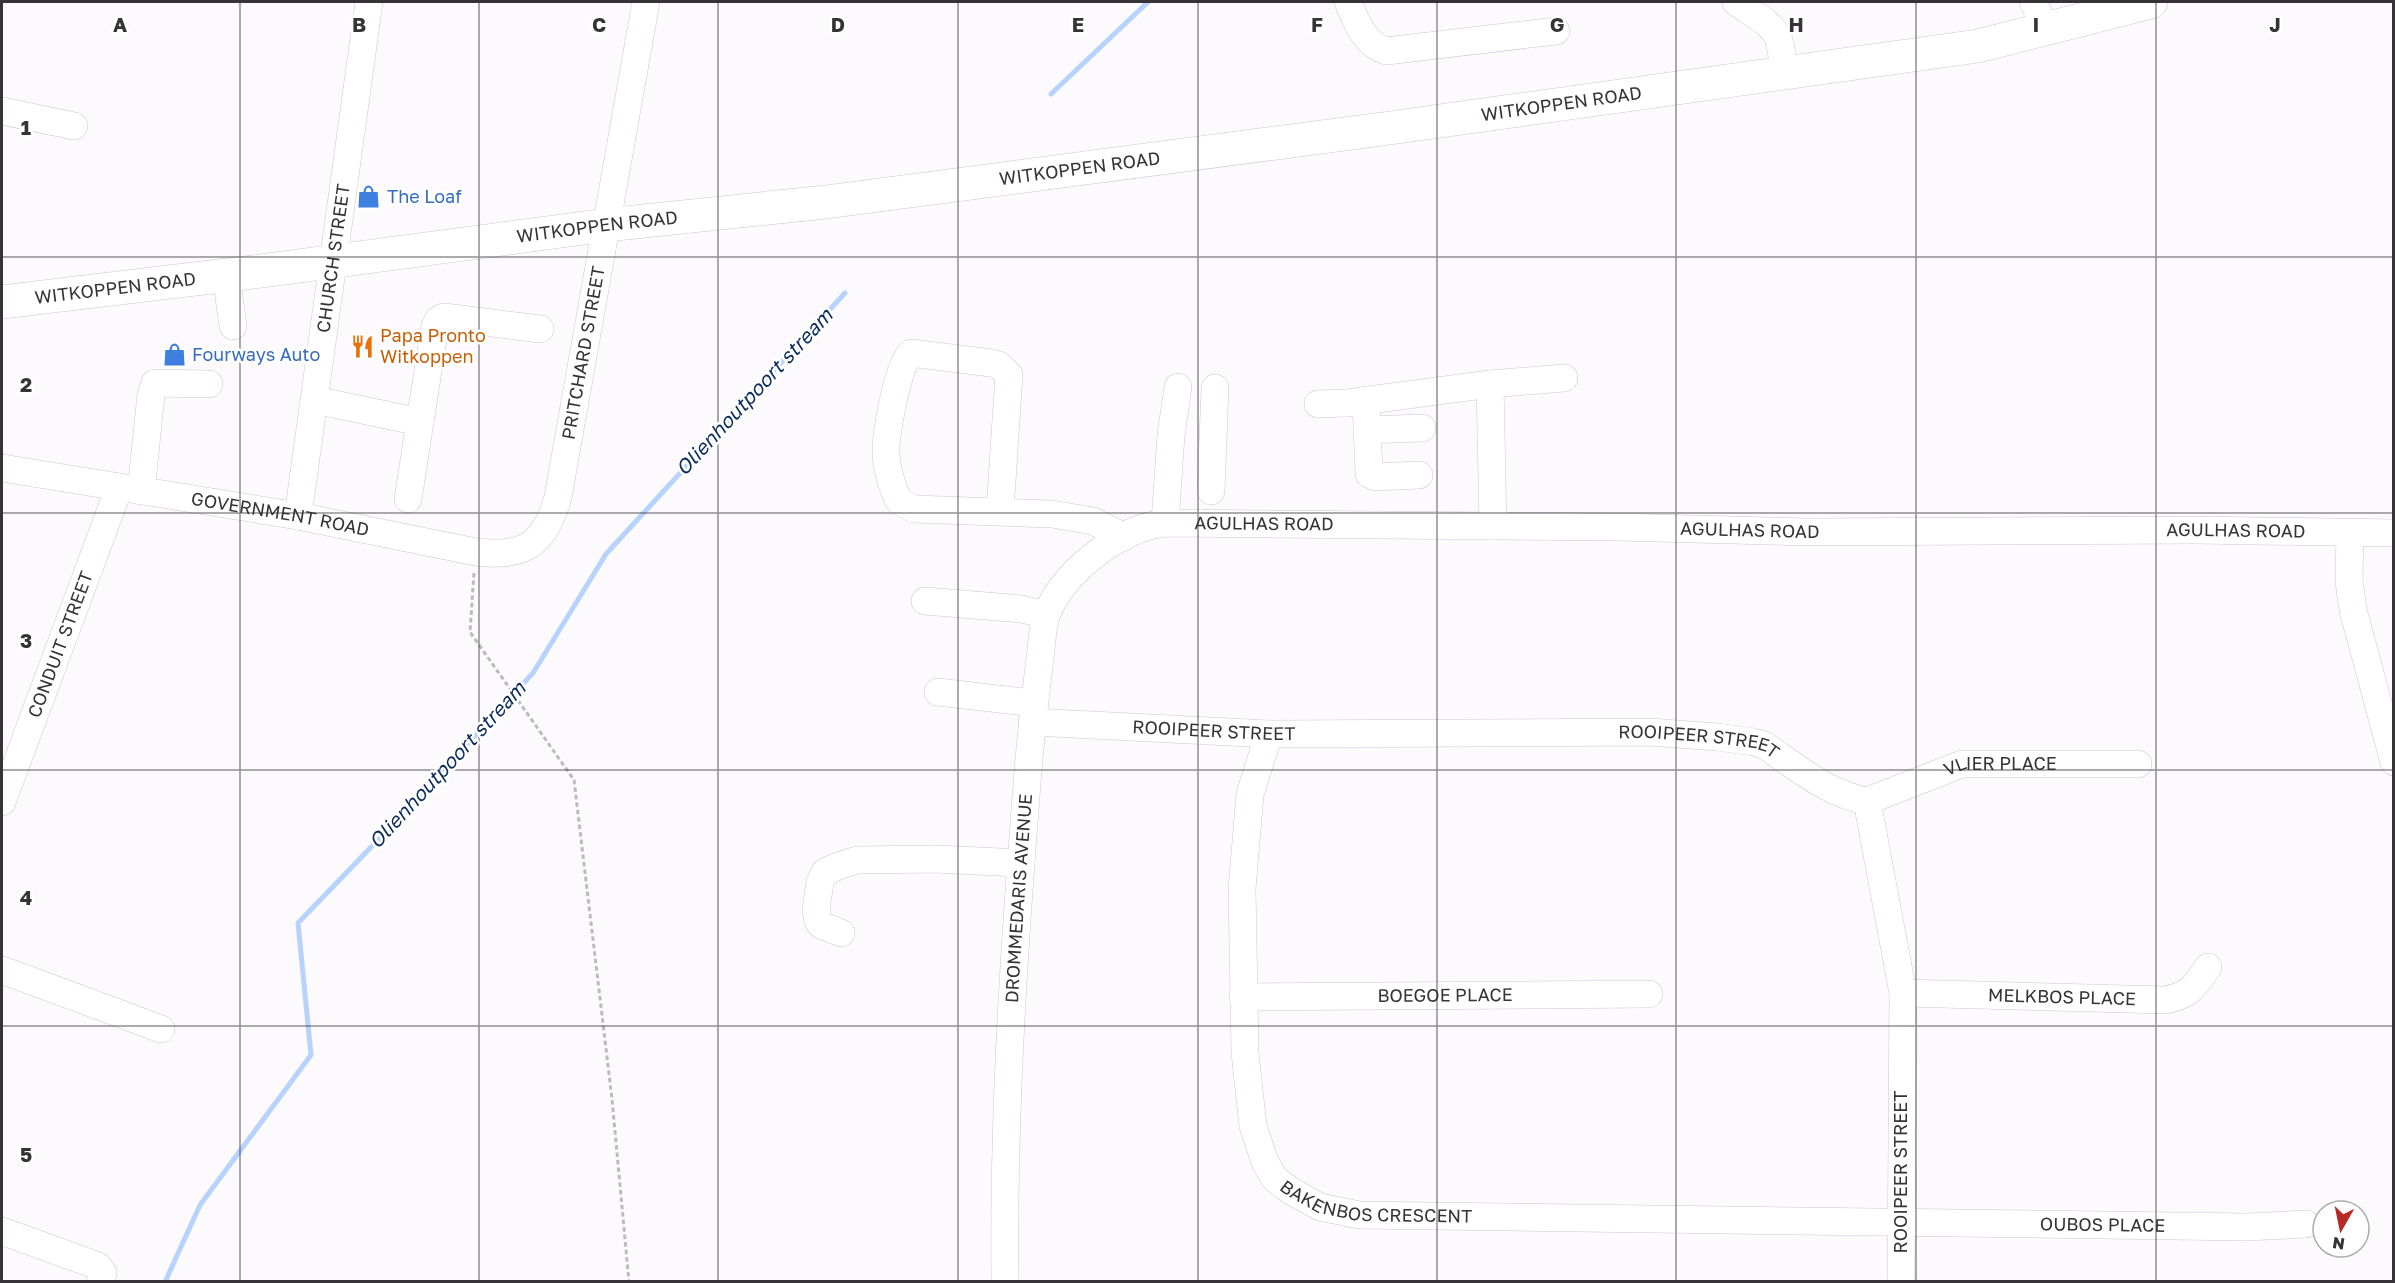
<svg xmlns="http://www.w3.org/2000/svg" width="2395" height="1283" viewBox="0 0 2395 1283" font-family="'Golos Text',sans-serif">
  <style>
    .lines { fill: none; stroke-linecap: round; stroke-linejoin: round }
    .stream { stroke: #b7d2fc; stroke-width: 5 }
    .minor-casing { stroke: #d1c3d4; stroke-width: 28 }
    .major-casing { stroke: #d1c3d4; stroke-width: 34 }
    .path { stroke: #bdb9be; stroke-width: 3; stroke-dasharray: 4.5 3; stroke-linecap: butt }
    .minor { stroke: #fff; stroke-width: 27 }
    .major { stroke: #fff; stroke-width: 33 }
    .grid { fill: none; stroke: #373138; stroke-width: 1.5; stroke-opacity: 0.55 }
    .labels { text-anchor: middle; stroke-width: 5; stroke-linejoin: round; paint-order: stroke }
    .street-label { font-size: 18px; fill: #373138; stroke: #fff }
    .shop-label { font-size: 18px; fill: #366cbe; stroke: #fff; text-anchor: start }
    .food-label { font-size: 18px; fill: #c56008; stroke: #fff; text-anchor: start }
    .water-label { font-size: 20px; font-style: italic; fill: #0c2c5d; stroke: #fff }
    .grid-label { font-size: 20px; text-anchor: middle; font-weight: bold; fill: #373138; stroke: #fff; stroke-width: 5; stroke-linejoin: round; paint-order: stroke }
  </style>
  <rect width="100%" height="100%" fill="#fdfafe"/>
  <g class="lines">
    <path class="stream" d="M1051,94l97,-92
      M165,1282l35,-77 111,-150 -13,-132 104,-108 131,-142 73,-119 239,-261"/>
    <defs>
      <g id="minor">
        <path d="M1348,2c8,19 16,42 38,49l170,-20"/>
        <path d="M1736,2c37,26 46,23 47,72"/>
        <path d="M2033,2l13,27"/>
        <path d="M2,111l72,15"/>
        <path d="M226,275l7,51"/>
        <path d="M315,400l105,22 -12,77"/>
        <path d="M1366,400l3,74 6,3 44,-2"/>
        <path d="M1318,404l29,-1 143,-19"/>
        <path d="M420,422l15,-96 3,-6 6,-3 96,12"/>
        <path d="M1367,430l55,-2"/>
        <path id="s1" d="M2,468l296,48 178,36c49,6 69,-8 82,-55l88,-495"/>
        <path d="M141,491l10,-96 4,-12 54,1"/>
        <path d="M1211,491l4,-103"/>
        <path d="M1000,511l9,-136 -10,-10 -8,-2 -80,-10c-13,10 -25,80 -25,98 0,15 6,37 13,50l15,8 138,5 41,7 31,16"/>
        <path id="s2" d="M298,516l71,-514"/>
        <path d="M1165,523l6,-88 7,-48"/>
        <path d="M1493,526l-3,-142 74,-6"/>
        <path d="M2350,533l-1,48 4,29 41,152"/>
        <path d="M925,601l97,8 24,6"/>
        <path d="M938,692l95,11"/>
        <path id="s3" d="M1032,722l237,12 381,-2 67,5 37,5 10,3c31,21 65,50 103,56l36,192 -2,289"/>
        <path id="s4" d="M1269,734l-19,60 -8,95 3,164 8,73 12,36 10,17 16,12 29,16 39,8 888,12 59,-3"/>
        <path id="s5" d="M1867,801l95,-37h176"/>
        <path id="s6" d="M2,802l117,-314"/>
        <path d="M841,933l-20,-8 -3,-4 -2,-12 4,-27 5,-10 13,-6 19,-6 78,-1 86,4"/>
        <path d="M2,970l159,59"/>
        <path id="s7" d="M1903,993l262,7c26,-5 29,-13 43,-33"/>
        <path id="s8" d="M1243,997l406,-3"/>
        <path d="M2,1231l96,35 5,7 -3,9"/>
        <path id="s9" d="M1005,1282c-2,-167 9,-333 22,-498 3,-43 8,-84 13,-126 2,-14 2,-32 7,-45 18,-42 72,-85 118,-90l452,4 191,5 389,-2 197,3"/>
      </g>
      <g id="major">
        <path id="s10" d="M2,302l251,-30 353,-47 220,-23 564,-74 588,-82 173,-44"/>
      </g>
    </defs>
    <use href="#minor" class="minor-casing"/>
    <use href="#major" class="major-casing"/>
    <path class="path" d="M474,573l-4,59 104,148 38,319 17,183"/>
    <use href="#minor" class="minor"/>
    <use href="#major" class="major"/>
  </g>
  <path class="grid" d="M240,2v1280M479,2v1280M718,2v1280M958,2v1280M1198,2v1280M1437,2v1280M1676,2v1280M1916,2v1280M2156,2v1280M2,257h2392M2,513h2392M2,770h2392M2,1026h2392"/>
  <defs>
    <symbol id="shop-bare" viewBox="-9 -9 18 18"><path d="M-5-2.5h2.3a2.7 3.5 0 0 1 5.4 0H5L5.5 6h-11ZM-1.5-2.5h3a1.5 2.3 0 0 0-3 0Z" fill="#3f7fe0" stroke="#fff" stroke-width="2.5" paint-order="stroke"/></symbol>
    <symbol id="restaurant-bare" viewBox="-9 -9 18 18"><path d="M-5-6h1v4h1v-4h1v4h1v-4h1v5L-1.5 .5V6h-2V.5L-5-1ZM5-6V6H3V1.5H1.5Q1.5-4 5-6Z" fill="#e8710a" stroke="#fff" stroke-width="2.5" paint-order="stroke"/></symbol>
  </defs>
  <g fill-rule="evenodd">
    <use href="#shop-bare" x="352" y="180" width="33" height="33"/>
    <use href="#restaurant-bare" x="346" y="330" width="33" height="33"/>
    <use href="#shop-bare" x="158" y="338" width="33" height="33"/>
  </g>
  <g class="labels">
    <g class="street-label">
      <text dy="6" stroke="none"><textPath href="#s10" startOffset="1572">WITKOPPEN ROAD</textPath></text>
      <text dy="6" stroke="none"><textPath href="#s10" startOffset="1086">WITKOPPEN ROAD</textPath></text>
      <text dy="6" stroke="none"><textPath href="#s10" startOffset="600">WITKOPPEN ROAD</textPath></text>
      <text dy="6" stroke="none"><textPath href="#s2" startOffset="260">CHURCH STREET</textPath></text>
      <text dy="6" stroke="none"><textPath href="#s10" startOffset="114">WITKOPPEN ROAD</textPath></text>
      <text dy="6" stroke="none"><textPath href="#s1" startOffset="740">PRITCHARD STREET</textPath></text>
      <text dy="6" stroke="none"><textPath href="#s1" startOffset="282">GOVERNMENT ROAD</textPath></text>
      <text dy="6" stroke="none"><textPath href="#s9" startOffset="924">AGULHAS ROAD</textPath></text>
      <text dy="6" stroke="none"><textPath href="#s9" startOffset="1410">AGULHAS ROAD</textPath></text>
      <text dy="6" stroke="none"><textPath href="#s9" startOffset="1896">AGULHAS ROAD</textPath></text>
      <text dy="6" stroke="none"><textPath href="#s6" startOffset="168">CONDUIT STREET</textPath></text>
      <text dy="6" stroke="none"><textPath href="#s3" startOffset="182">ROOIPEER STREET</textPath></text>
      <text dy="6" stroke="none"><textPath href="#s3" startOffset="668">ROOIPEER STREET</textPath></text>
      <text dy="6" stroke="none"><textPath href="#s5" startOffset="140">VLIER PLACE</textPath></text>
      <text dy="6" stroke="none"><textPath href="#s9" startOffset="384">DROMMEDARIS AVENUE</textPath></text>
      <text dy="6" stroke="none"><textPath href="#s8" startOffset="202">BOEGOE PLACE</textPath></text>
      <text dy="6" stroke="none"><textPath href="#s7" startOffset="159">MELKBOS PLACE</textPath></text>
      <text transform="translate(1901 1172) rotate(-90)" y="6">ROOIPEER STREET</text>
      <text dy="6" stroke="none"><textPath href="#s4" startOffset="561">BAKENBOS CRESCENT</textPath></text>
      <text dy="6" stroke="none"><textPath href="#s4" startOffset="1290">OUBOS PLACE</textPath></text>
    </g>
    <g class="shop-label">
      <text x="387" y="203">The Loaf</text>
      <text x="192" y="361">Fourways Auto</text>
    </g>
    <g class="food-label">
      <text x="380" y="342">Papa Pronto<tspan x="380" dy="21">Witkoppen</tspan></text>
    </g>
    <g class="water-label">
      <text transform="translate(754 392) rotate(-47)" y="7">Olienhoutpoort stream</text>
      <text transform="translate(447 765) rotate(-47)" y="7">Olienhoutpoort stream</text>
    </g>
  </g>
  <g class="grid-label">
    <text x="120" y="32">A</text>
    <text x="359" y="32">B</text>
    <text x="599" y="32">C</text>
    <text x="838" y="32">D</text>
    <text x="1078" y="32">E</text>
    <text x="1317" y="32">F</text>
    <text x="1557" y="32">G</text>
    <text x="1796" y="32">H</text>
    <text x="2036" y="32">I</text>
    <text x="2275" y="32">J</text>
    <text x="26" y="135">1</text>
    <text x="26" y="392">2</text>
    <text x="26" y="648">3</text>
    <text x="26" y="905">4</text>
    <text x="26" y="1162">5</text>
  </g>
  <rect width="2395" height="1283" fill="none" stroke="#373138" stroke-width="6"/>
  <g transform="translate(2341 1229) rotate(189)"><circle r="28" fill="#ffffff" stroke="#afadaf" stroke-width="1.5"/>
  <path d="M0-4.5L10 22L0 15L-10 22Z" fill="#b82a25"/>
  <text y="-9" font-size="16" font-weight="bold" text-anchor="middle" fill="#373138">N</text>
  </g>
</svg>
